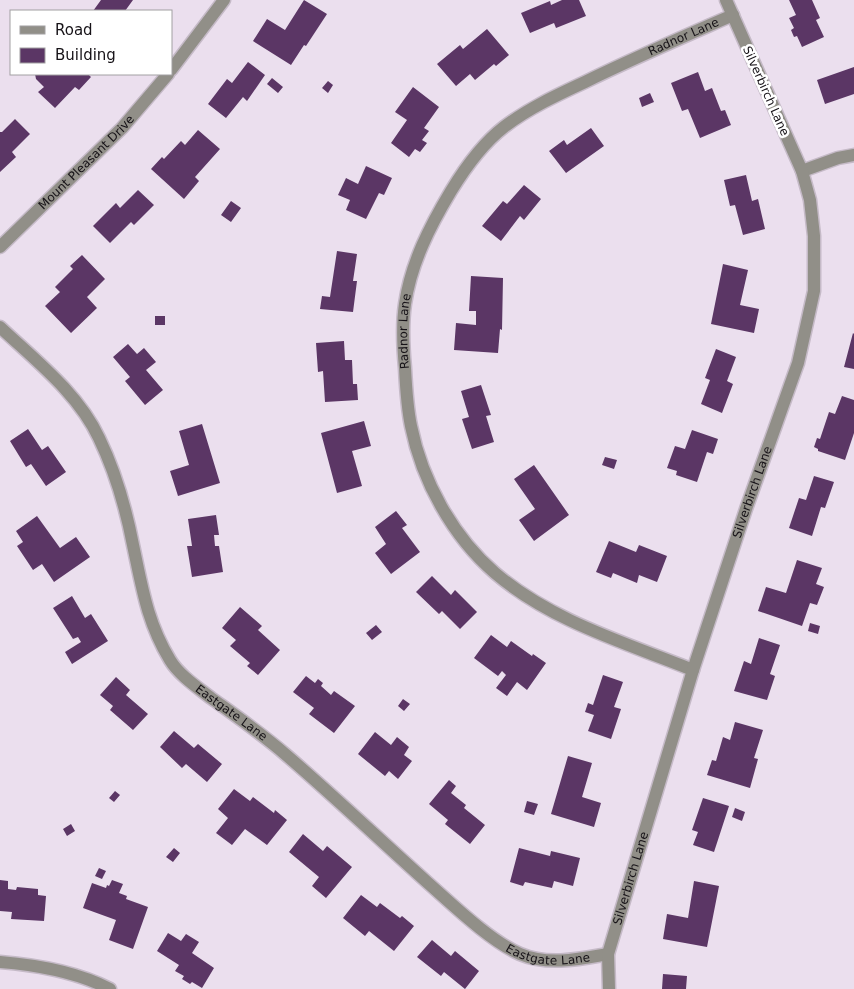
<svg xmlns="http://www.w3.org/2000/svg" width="854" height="989" viewBox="0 0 854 989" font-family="'DejaVu Sans',sans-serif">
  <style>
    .building { fill: #5b3665 }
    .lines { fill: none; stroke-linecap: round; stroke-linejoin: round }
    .minor-casing { stroke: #c5bac7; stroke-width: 15 }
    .minor { stroke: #918f88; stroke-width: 12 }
    .labels { text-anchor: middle; stroke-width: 5; stroke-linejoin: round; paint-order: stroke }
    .street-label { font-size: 12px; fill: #161217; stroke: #fff }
  </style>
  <rect width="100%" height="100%" fill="#ebdfee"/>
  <path class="building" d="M101,0h32l-8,11h-32z
    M304,0l23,14 -21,32 -2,-1 -13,20 -38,-24 14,-22 18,11z
    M562,0h17l7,16 -30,12 -2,-5 -24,10 -9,-20 29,-12 1,4z
    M789,0h23l8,18 -4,2 8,17 -22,10 -5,-11 -3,1 -3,-7 3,-2 -5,-10 7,-3z
    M487,29l22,26 -13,11 -2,-2 -19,16 -5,-6 -14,12 -19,-22 23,-19 3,4z
    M248,62l17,13 -18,26 -4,-4 -17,21 -18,-14 19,-25 5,4z
    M854,67v27l-29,10 -8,-24z
    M698,72l7,19 7,-3 9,23 4,-1 6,15 -31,13 -12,-29 -6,2 -11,-28z
    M35,74h53l3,3 -12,13 -4,-3 -20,21 -17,-16 6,-5 -8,-8z
    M272,78l11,9 -5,6 -11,-9z
    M328,81l5,4 -5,8 -6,-5z
    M413,87l26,20 -15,21 5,3 -7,9 5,3 -7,9 -5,-3 -6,8 -18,-14 16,-23 -12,-8z
    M650,93l4,9 -12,5 -3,-9z
    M15,119l15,15 -18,18 4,5 -16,15v-40h2z
    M591,128l13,18 -38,27 -17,-22 15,-11 3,5z
    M198,130l22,19 -25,28 4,4 -15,18 -33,-30 11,-12 2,2 17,-18 4,4z
    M366,166l26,12 -8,17 -5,-2 -13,26 -20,-9 4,-10 -12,-5 8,-17 12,6z
    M746,175l6,26 6,-2 7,30 -22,6 -8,-30 -5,1 -6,-26z
    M524,185l17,14 -17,21 -4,-4 -19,25 -19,-15 21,-25 4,3z
    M138,190l16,15 -20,20 -3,-3 -21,21 -17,-17 23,-23 4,5z
    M231,201l10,7 -10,14 -10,-7z
    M337,251l20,3 -4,27h4l-4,31 -33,-3 2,-13 8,1z
    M82,255l23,24 -18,18 10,11 -26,25 -26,-27 15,-14 -5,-5 18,-18 -3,-3z
    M723,264l25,6 -8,35 19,4 -5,24 -43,-9z
    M471,276l32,2 -1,52 -2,-1 -2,24 -44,-3 2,-27 20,2v-14h-7z
    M155,316h10v9h-10z
    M853,333l1,1v35l-10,-2z
    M344,341l1,19h7l1,24h4l1,16 -33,2 -2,-31 -5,1 -2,-29z
    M128,344l9,10 7,-6 12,14 -10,8 17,20 -18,15 -20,-24 5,-4 -17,-20z
    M716,349l20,8 -9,24 6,3 -11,29 -21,-9 9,-24 -5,-2z
    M481,385l10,30 -5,1 8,26 -22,7 -10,-30 7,-2 -8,-26z
    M842,396l12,4v33l-9,27 -27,-9v-2l-4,-2 3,-9 3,1 9,-27 6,2z
    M364,421l7,25 -19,5 10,35 -25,7 -16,-60z
    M202,424l18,59 -42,13 -8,-25 19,-6 -10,-34z
    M28,429l14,21 6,-4 18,26 -20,14 -15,-22 -5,3 -16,-26z
    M692,430l26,9 -5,15 -6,-2 -10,30 -21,-7 1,-4 -10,-3 8,-22 10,3z
    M605,457l12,3 -3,9 -12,-4z
    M534,465l35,50 -35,26 -15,-21 16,-11 -21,-30z
    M814,476l20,6 -9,26 -4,-1 -9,29 -23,-8 10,-30 7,2z
    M396,511l11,14 -5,3 18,24 -29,22 -16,-21 11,-9 -11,-17z
    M216,515l3,20h-5l1,11h4l4,26 -31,5 -5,-31h5l-4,-27z
    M37,516l23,32 16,-11 14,20 -36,25 -12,-18 -9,6 -16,-24 6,-4 -7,-11z
    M609,541l27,11 3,-7 28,11 -10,26 -18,-7 -2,8 -24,-10 -2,5 -15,-6z
    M797,560l25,8 -6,16 8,3 -7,18 -7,-2 -8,23 -44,-15 8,-24 20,6z
    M432,576l19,19 4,-5 22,22 -17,17 -18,-18 -3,3 -23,-22z
    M72,596l13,22 6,-4 17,27 -36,23 -7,-12 16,-10 -3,-5 -5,2 -20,-31z
    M240,607l22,19 -4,4 22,20 -22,25 -11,-9 3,-3 -20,-17 6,-6 -14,-12z
    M810,623l10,3 -2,8 -10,-3z
    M376,625l6,7 -10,8 -6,-7z
    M491,635l16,12 4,-6 21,15 1,-2 13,9 -19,27 -10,-8 -10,14 -11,-8 10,-13 -4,-4 -4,5 -24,-18z
    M759,638l21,7 -10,29 5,2 -8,24 -33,-9 10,-30 7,3z
    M603,675l20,7 -9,25 7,2 -10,30 -23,-8 6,-16 -9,-3 3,-9 5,2z
    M306,676l9,7 3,-4 5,4 -2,3 10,9 3,-4 21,15 -21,27 -25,-19 5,-6 -21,-16z
    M116,677l14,13 -4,5 22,19 -15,16 -23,-20 3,-4 -13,-11z
    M403,699l7,5 -6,7 -6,-5z
    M735,722l28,8 -9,28 4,1 -8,29 -43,-13 5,-15 4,1 7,-24 7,3z
    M174,731l20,17 4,-4 24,20 -15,18 -21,-18 -4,4 -22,-21z
    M375,732l16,13 6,-8 12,10 -5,8 8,6 -14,18 -9,-8 -4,5 -27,-22z
    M568,756l24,7 -10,34 19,6 -7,24 -43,-13z
    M449,780l7,6 -5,7 15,12 -2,3 21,17 -15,19 -25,-20 3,-4 -19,-16z
    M234,789l16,12 3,-4 21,16 1,-3 12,10 -20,25 -22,-16 -13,16 -16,-12 12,-15 -10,-9z
    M115,791l5,4 -6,7 -5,-4z
    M703,798l26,8 -15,46 -21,-7 5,-13 -6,-2z
    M527,801l11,3 -4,11 -10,-3z
    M735,808l10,4 -3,9 -10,-4z
    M71,824l4,7 -8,5 -4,-7z
    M303,834l20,17 4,-5 25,21 -26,31 -14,-12 7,-9 -30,-25z
    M174,848l6,5 -7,9 -7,-5z
    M519,848l31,8 1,-5 29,7 -7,28 -19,-5 -2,7 -27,-6 -2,4 -13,-4z
    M99,868l7,3 -4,8 -7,-3z
    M0,880l8,1v8l8,1 1,-3 21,2v6l8,1 -2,25 -33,-2 1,-7 -12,-1z
    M112,880l11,4 -4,9 8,3 -1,3 22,8 -15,42 -24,-9 7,-20 -33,-12 9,-25 14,5 1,-3 2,1z
    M694,881l25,5 -12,61 -44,-8 4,-25 21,4z
    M361,895l16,12 3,-4 20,15 2,-2 12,10 -20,25 -25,-20 -4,5 -22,-18z
    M168,933l13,8 5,-7 13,8 -7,11 22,15 -12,20 -10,-6 -2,2 -8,-5 2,-3 -9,-5 4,-6 -22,-14z
    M432,940l19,16 4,-5 24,20 -14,18 -21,-17 -3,4 -24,-19z
    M663,974l24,2 -1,13h-24z"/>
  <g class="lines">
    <defs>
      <g id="minor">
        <path d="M171,70l53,-70"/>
        <path d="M802,171l36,-13 16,-3"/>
        <path id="s1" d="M0,247l122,-119 46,-54"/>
        <path id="s2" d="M0,327c35,33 78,66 99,111 16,33 27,71 34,107 9,42 14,77 37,115 9,15 27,27 41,38 25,18 51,36 74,56 49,42 95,86 143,129 25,22 62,58 92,71 28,12 60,5 88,0"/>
        <path id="s3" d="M693,670c-67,-27 -142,-49 -198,-97 -42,-36 -73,-92 -84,-147 -4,-19 -5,-38 -6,-58 -2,-21 -3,-44 0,-64 6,-41 25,-78 46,-113 14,-23 31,-47 53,-64 25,-19 53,-32 81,-45 49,-24 98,-45 148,-67"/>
        <path d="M0,962c37,3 77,10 110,27"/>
        <path id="s4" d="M609,989l-1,-35 85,-284 53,-161 52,-146 16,-72v-55l-4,-36 -8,-29 -76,-171"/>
      </g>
    </defs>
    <use href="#minor" class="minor-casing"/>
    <use href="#minor" class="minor"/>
  </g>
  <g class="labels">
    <g class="street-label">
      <text dy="4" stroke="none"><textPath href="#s3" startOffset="924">Radnor Lane</textPath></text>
      <text transform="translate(766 91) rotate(66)" y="4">Silverbirch Lane</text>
      <text dy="4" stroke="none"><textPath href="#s1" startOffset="121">Mount Pleasant Drive</textPath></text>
      <text dy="4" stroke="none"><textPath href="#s3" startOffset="489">Radnor Lane</textPath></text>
      <text dy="4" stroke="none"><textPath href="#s4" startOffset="519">Silverbirch Lane</textPath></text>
      <text dy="4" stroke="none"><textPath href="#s2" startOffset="465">Eastgate Lane</textPath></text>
      <text dy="4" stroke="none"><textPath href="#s4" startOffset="114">Silverbirch Lane</textPath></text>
      <text dy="4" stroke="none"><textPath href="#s2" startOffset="870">Eastgate Lane</textPath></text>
    </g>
  </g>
  <rect x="10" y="10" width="162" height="65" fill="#ffffff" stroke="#a2a0a2"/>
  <rect x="20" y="26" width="25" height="8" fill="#918f88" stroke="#a2a0a2"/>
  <text x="55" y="35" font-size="15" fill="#161217">Road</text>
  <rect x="20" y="48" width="25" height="15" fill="#5b3665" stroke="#a2a0a2"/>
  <text x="55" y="60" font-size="15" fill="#161217">Building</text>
</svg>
